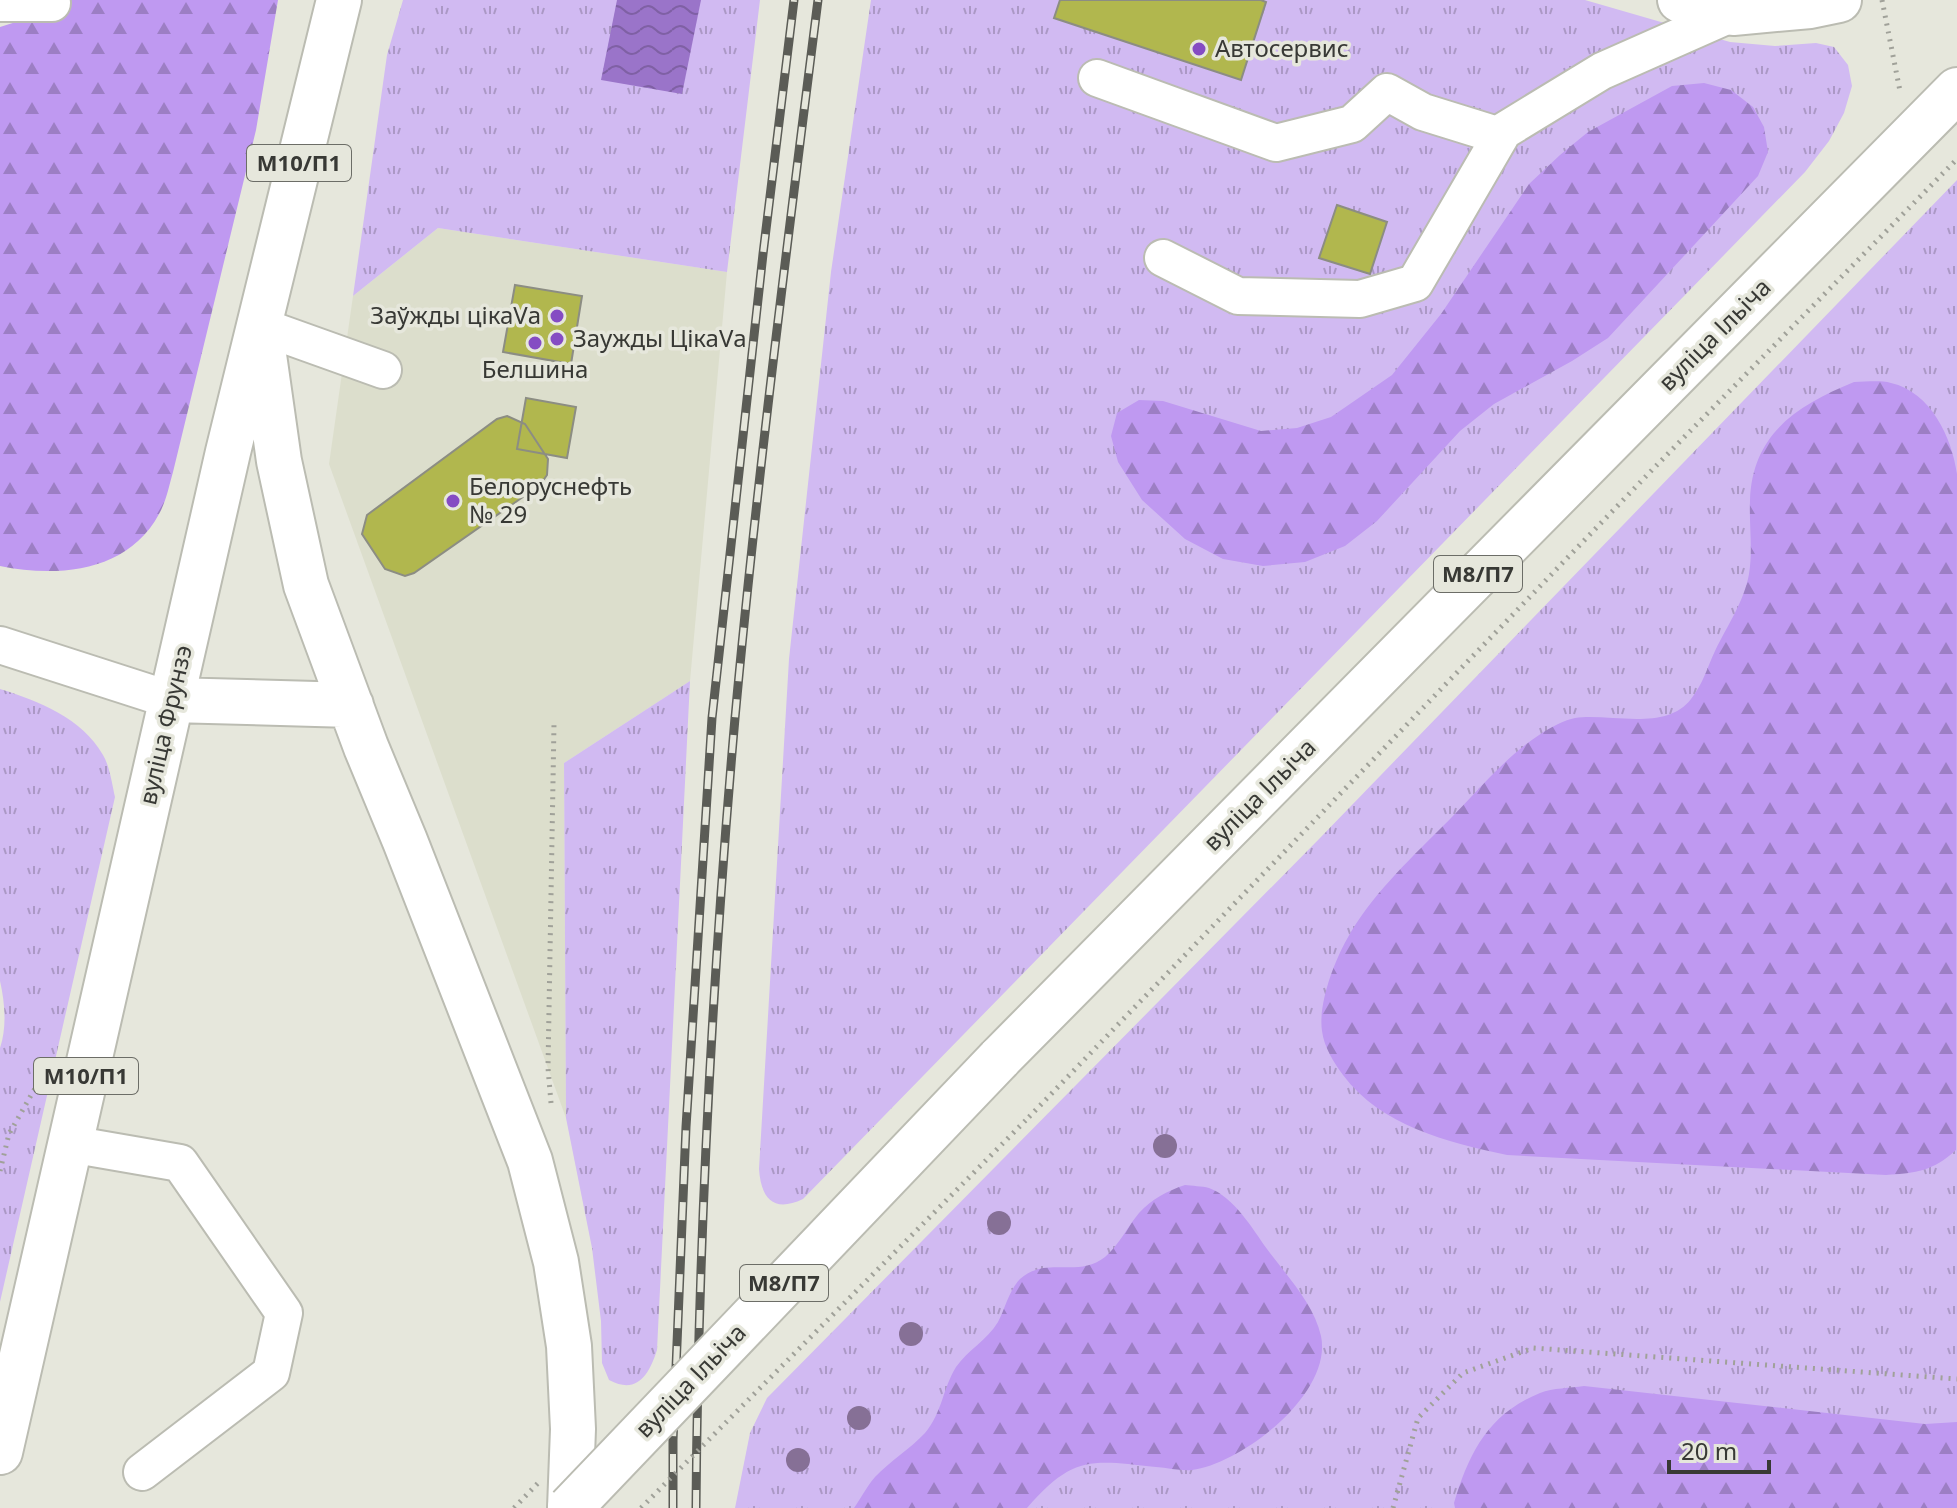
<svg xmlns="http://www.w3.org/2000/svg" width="1957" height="1508" viewBox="0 0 1957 1508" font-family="'Noto Sans',sans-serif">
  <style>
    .built { fill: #dcdecc }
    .grass { fill: url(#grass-tufts) }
    .forest { fill: url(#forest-firs) }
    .water { fill: url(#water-waves) }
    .building { fill: #b1b74e; stroke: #8c8d83; stroke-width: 2 }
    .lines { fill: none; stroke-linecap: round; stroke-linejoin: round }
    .minor-casing { stroke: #bbbcb2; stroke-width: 40 }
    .major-casing { stroke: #bbbcb2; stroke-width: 48 }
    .path { stroke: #a0a199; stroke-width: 5; stroke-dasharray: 2 6; stroke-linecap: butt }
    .minor { stroke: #fff; stroke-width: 36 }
    .major { stroke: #fff; stroke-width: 44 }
    .rail-casing { stroke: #5b5c56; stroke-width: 9 }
    .rail { stroke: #e6e7dc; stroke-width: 6; stroke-dasharray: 18; stroke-linecap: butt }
    .major-bridge-casing { stroke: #bbbcb2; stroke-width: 48; stroke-linecap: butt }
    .path-bridge { stroke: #a0a199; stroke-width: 5; stroke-dasharray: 2 6; stroke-linecap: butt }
    .major-bridge { stroke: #fff; stroke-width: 44 }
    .tree { fill: #867096 }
    .poi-dot { fill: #854cc3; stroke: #e6e7dc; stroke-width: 3 }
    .labels { text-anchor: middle; stroke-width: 7; stroke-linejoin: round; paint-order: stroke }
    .shield { fill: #e6e7dc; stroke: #6c6d67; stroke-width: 2 }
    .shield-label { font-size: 22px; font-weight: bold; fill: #383935 }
    .poi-label { font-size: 24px; fill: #383935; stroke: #e6e7dc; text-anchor: start }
    .street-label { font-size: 24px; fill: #383935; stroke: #e6e7dc }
  </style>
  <defs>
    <pattern id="grass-tufts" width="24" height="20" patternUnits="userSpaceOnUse" patternTransform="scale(2)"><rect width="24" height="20" fill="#d1baf2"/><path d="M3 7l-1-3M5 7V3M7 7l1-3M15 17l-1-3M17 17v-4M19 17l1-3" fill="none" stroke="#ab98c5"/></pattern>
    <pattern id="forest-firs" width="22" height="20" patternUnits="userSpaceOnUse" patternTransform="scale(2)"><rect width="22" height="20" fill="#bf99f1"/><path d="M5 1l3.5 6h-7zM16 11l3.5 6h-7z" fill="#9c7ec4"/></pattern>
    <pattern id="water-waves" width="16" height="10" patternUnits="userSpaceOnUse" patternTransform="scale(2)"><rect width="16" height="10" fill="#9a74c9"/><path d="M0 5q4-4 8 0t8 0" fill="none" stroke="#7f60a4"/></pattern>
  </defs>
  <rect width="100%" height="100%" fill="#e6e7dc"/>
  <path class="built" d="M438,228l289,44 -37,409 -126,82 2,355 -237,-654 24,-168z"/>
  <path class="grass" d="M403,0h357l-33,272 -289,-44 -85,68 34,-241z
    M871,0h714l145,42 45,4 41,-3 18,4 14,18 4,21 -8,27 -15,28 -24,31 -1002,1027c-29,14 -42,0 -44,-30l30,-510 42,-387z
    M1957,180v1328h-1222l15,-75 17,-35 553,-560z
    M690,681l-33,669c-8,25 -20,45 -48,30l-7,-17 -1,-42 -9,-73 -26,-130 -2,-355z
    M0,689c39,12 82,29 103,66 7,12 9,29 12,42l-115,505v-254c7,-21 5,-45 0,-67z"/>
  <path class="forest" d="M54,0h224l-22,130 -83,342c-4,14 -7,30 -14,42 -31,58 -101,64 -159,52v-539l19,-6z
    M1704,83l27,7 22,17 11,20 4,25 -10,24 -150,162 -36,23 -78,43 -34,27 -83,90 -32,25 -40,16 -42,4 -40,-7 -38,-20 -43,-39 -24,-38 -7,-26 6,-23 22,-13 24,1 98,30 36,-3 34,-11 61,-42 49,-61 88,-130 31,-29 28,-23 84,-46z
    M1854,382c12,0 26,-2 37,1 40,9 61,55 66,91l-1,676c-23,21 -39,23 -70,25l-379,-20c-60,-13 -126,-29 -164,-80 -9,-12 -19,-28 -21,-44 -4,-27 12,-69 25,-92 23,-42 61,-78 94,-111 32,-31 63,-71 101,-95 9,-6 23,-13 33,-15 35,-5 91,14 116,-19 12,-15 16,-31 24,-48 12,-25 29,-49 34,-77 4,-24 0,-49 1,-73 2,-68 48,-96 104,-119z
    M1185,1185c7,1 17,1 24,3 25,9 43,40 58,61 19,26 47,55 54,87 12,57 -78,127 -129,134 -11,1 -24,-2 -36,-3 -65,-7 -83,-12 -129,41h-173c7,-10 13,-22 21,-31 15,-16 35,-28 50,-44 17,-20 18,-45 31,-66 12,-17 31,-27 42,-45 7,-13 11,-32 22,-43 27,-24 57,0 85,-22 15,-13 22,-30 34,-44 13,-14 28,-22 46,-28z
    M1584,1386l341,38 32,-2v86h-502l-1,-5c15,-50 34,-89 86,-110 13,-5 30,-5 44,-7z"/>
  <path class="water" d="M617,0h84l-19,94 -81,-14z"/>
  <path class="building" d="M1060,0h201l5,2 -25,78 -187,-62z
    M1337,205l50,17 -17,52 -51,-16z
    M515,285l67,11 -11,68 -68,-12z
    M526,398l50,9 -9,51 -50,-9z
    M507,416l18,8 23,35 -1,16 -7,10 -126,88 -9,3 -20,-7 -23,-35 5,-19 130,-96z"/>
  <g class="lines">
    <defs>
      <path id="minor" d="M0,3h52
        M1097,78l179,65 76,-19 35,-32 36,20 74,23 105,-64 131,-58
        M1163,258l75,38 122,3 55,-16 88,-151
        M260,326l123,44
        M0,645l171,55
        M70,1144l110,19 104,150 -13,60 -129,99"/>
      <path id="major" d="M1680,0l53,13 77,-7 29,-6
        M263,348l16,113 27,124 60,162 39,94 125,320 26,101 13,84 4,83 -3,79
        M171,700l180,5
        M999,1059l958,-969
        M0,1452l228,-1000 111,-452"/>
    </defs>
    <use href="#minor" class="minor-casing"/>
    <use href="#major" class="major-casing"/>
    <path class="path" d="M1882,0l18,91
      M551,1103l-3,-35 6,-344
      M1029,1117l623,-647 305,-311
      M0,1171l9,-37 37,-65
      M1393,1508l25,-90 45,-45 70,-25 424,31"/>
    <use href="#minor" class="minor"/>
    <use href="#major" class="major"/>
    <defs>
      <path id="rail" d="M673,1508v-68l13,-313 26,-409 51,-464 31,-254
        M696,1508c2,-264 16,-527 39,-790 22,-240 53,-479 83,-718"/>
    </defs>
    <use href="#rail" class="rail-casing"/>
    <use href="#rail" class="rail"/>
    <defs>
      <path id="major-bridge" d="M570,1508l429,-449"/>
    </defs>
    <use href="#major-bridge" class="major-bridge-casing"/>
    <path class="path-bridge" d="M514,1508l24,-25
      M641,1508l388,-391"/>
    <use href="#major-bridge" class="major-bridge"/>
  </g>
  <g class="tree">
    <circle cx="1165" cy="1146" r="12"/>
    <circle cx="999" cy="1223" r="12"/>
    <circle cx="911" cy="1334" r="12"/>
    <circle cx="859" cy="1418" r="12"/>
    <circle cx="798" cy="1460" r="12"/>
  </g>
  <g class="poi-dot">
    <circle cx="1199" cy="49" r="8"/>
    <circle cx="557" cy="316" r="8"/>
    <circle cx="557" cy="339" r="8"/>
    <circle cx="535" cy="343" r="8"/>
    <circle cx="453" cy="501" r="8"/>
  </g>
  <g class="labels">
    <g class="shield">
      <rect x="247" y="145" width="104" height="36" rx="6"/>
      <rect x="1434" y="556" width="88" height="36" rx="6"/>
      <rect x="34" y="1058" width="104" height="36" rx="6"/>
      <rect x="740" y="1265" width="88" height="36" rx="6"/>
    </g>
    <g class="shield-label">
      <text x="299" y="171">М10/П1</text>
      <text x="1478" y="582">М8/П7</text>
      <text x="86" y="1084">М10/П1</text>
      <text x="784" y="1291">М8/П7</text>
    </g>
    <g class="poi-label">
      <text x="1215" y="57">Автосервис</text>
      <text x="541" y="324" text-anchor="end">Заўжды цікаVа</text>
      <text x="573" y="347">Заужды ЦікаVа</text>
      <text x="535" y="378" text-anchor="middle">Белшина</text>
      <text x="469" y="495">Белоруснефть<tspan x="469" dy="28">№ 29</tspan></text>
    </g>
    <g class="street-label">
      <text transform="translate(1715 335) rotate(-45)" y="8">вуліца Ільіча</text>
      <text transform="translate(166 725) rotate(-77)" y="8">вуліца Фрунзэ</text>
      <text transform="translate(1260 795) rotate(-45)" y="8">вуліца Ільіча</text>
      <text transform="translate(691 1381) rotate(-46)" y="8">вуліца Ільіча</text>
    </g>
  </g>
  <path d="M1669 1460v12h100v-12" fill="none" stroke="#383935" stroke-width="4"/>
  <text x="1681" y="1460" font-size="24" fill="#383935" stroke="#e6e7dc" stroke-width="6" paint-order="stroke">20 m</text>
</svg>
